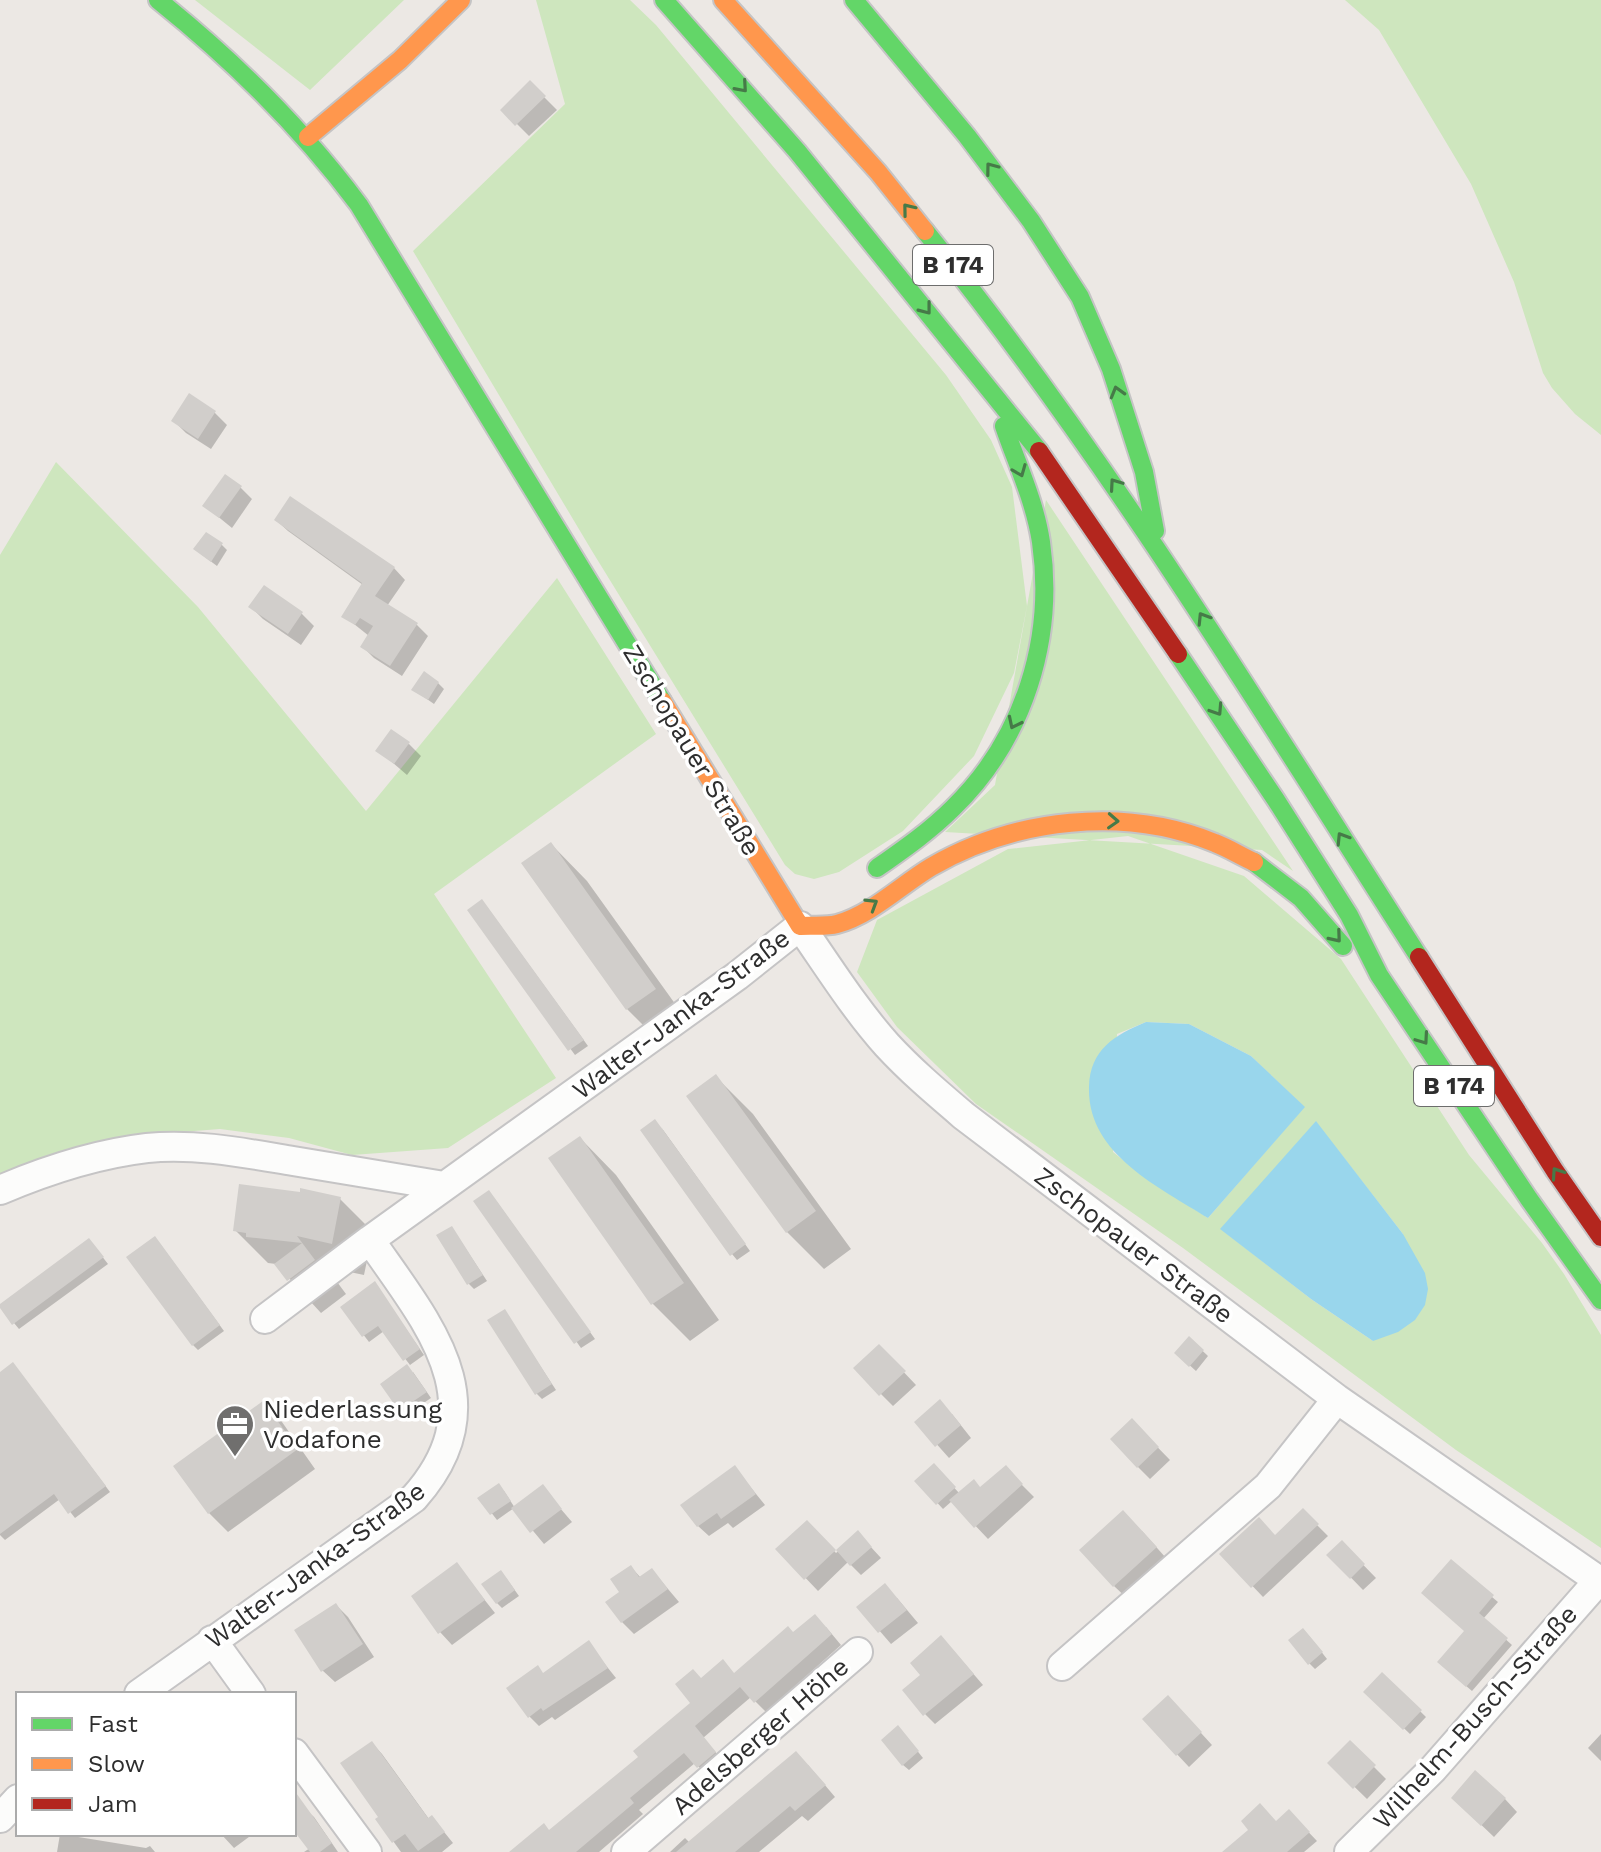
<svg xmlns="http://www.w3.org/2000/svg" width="1601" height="1852" viewBox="0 0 1601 1852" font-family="'Work Sans',sans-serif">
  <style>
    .green { fill: #cee6be; fill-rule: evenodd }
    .water { fill: #99d6ec }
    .shadow { fill: #0003 }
    .building { fill: #d1cecb }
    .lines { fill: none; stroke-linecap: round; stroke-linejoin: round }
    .street-casing { stroke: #c5c4c5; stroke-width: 32 }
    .fast-casing { stroke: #c5c4c5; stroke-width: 22 }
    .slow-casing { stroke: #c5c4c5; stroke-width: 22 }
    .jam-casing { stroke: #c5c4c5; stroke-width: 22 }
    .street { stroke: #fcfcfb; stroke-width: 28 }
    .fast { stroke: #63d668; stroke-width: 18 }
    .slow { stroke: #ff974d; stroke-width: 18 }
    .jam { stroke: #b3261e; stroke-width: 18 }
    .oneway { stroke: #467a48 }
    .labels { text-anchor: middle; stroke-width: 7; stroke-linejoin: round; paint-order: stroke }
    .shield { fill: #fff; stroke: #6d6d6d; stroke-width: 2 }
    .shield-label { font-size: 24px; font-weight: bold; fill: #2e2e2e }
    .street-label { font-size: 26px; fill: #2e2e2e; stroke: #fff }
    .poi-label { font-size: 26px; fill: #2e2e2e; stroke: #fff; text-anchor: start }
  </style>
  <rect width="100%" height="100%" fill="#ece8e4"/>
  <path class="green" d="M195,0h209l-94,90z
    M536,0h94l26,25 290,350 45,65 21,47 15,119 -13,67 -40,83 -71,75 -64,41 -25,7 -19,-5 -10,-9 -193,-314 -179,-300 152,-147z
    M1345,0h256v435l-26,-21 -23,-26 -9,-15 -29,-91 -43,-98 -92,-154z
    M56,462l142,145 168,204 191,-233 99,156 -222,160 122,184 -108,70 -96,7 -63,-17 -69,-9 -77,6 -76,14 -67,28v-622z
    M1046,500l247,371 -31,-21 -317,-18 50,-47z
    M1128,836l116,40 97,83 128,196 73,88 22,31 37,61v213l-145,-98 -273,-202 -207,-144 -79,-77 -40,-55 20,-52 131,-71zM1146,1022l43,2 62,32 53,51 -96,111 -66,-43 -29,-23 4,-118zM1316,1122l87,112 -30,107 -62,-42 -90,-70z"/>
  <path class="water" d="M1146,1022l43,2 62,32 54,51 -97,111c-49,-31 -121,-64 -119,-131 1,-38 26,-52 57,-65z
    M1316,1121l87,113 22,39 3,16 -3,16 -10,15 -17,12 -25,9 -62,-42 -91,-70z"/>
  <path class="shadow" d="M530,83l27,27 -28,26 -26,-26z
    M190,396l25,17 12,12 -16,24 -25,-16 -12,-12z
    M240,487l12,12 -20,29 -27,-22z
    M276,520l118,48 11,12 -18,26 30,19 11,11 -26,40 -28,-18 -12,-12 7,-10 -25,-20 19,-31 -75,-54z
    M221,544l6,6 -10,16 -16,-12z
    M264,588l38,26 12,12 -13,19 -38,-26 -12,-12z
    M438,683l6,6 -10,15 -20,-14z
    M409,744l12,12 -14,19 -29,-25z
    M551,844l36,37 104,145 -27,20 -37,-37z
    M487,907l101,139 -13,9 -106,-144z
    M716,1077l37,37 98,135 -27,20 -37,-37z
    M661,1127l89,124 -13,9 -5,-6z
    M580,1138l36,37 103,145 -29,21 -37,-37 -102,-145z
    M494,1198l101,141 -14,9 -105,-147z
    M340,1199l33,33 -9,43 -38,-8 20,27 -25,19 -45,-49 -8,-1 -33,-33z
    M452,1228l35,53 -13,8 -5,-5z
    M160,1244l64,87 -26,19 -5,-5z
    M94,1246l14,18 -89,65 -5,-6z
    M375,1284l49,71 -14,10 -26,-34 -15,11 -26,-34z
    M504,1311l52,79 -14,9 -5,-5z
    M1189,1338l19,18 -12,15 -20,-18z
    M879,1346l37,39 -23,21 -12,-12z
    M18,1370l92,122 -35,26 -15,-19 -55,41 -5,-5v-161z
    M413,1372l18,26 -25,17 -6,-5z
    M263,1404l19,18 33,47 -87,63 -19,-19z
    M952,1414l19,24 -22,20 -32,-36z
    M1132,1421l38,39 -20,19 -12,-12z
    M934,1466l26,28 21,-5 24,-21 29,29 -46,42 -36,-38 -9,8 -26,-28z
    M735,1468l30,37 -32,23 -5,-5 -19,13 -11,-10z
    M542,1487l30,35 -28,22 -30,-36 -17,12 -17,-22 24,-7 11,17z
    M1303,1511l25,25 -65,61 -41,-43 54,-16z
    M807,1523l29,30 22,-20 23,25 -20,17 -13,-13 -30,29 -40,-42z
    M1142,1531l32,36 -41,37 -19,-18z
    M1342,1543l34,35 -13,12 -34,-35z
    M457,1565l38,48 -43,32 -12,-13z
    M631,1567l10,11 11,-8 27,32 -45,32 -12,-12 -1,-30z
    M506,1578l13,18 -17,12 -5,-5z
    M1492,1597l6,5 -15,17 29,26 -40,46 -27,-23 22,-37 -38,-32z
    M897,1598l21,25 -27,21 -32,-37z
    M336,1605l12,12 26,40 -39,25 -13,-12z
    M826,1627l15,18 -75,67 -15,-15 -48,41 22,25 -16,14 -14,-14 -56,47 4,4 -44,38h-87l38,-20 90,-75 53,-54 8,-23 34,-5 59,-40z
    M1309,1636l18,23 -12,10 -6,-6z
    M588,1643l28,35 -61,42 -3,-3 -13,9 -10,-10 15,-41z
    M951,1648l32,37 -48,39 -10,-10z
    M1382,1674l44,43 -16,17 -45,-43z
    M1180,1710l32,35 -23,22 -45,-48z
    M903,1733l20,25 -14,12 -6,-5z
    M1601,1734v27l-13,-13z
    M372,1743l10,11 47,65 3,-2 21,26 -11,9h-41l-23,-32 2,-3z
    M1350,1743l36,36 -19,20 -37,-36z
    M808,1765l27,32 -27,24 -6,-5 -43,36h-89l15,-14 5,5z
    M1453,1798l52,1 12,13 -23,25z
    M304,1808l10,9 24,35h-34l6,-4 -16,-21v-12z
    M1297,1820l20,21 -13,11h-79l51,-29z
    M60,1834l86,14 4,-2 5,6h-98z
    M221,1834h32l-19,14z"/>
  <path class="building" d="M530,80l16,16 -31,30 -15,-16z
    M189,393l27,18 -18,28 -27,-18z
    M225,474l17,12 -23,32 -17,-12z
    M290,496l105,71 -20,29 43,27 -28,43 -30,-19 13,-21 -13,-8 -5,7 -14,-8 21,-34 -88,-63z
    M206,532l17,11 -12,19 -18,-13z
    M264,585l39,27 -15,22 -40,-27z
    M424,671l15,11 -11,18 -17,-10z
    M391,729l19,13 -16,22 -19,-13z
    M551,842l105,147 -30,21 -105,-147z
    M482,899l102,141 -16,11 -101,-141z
    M716,1074l100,137 -30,22 -100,-137z
    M655,1119l91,125 -16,12 -90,-126z
    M580,1136l104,147 -33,22 -103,-147z
    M239,1184l61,8v-4l41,9 -9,47 -35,-8 18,24 -28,21 -13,-17 28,-21 -56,-6v-4l-13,-2z
    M489,1190l102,142 -17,12 -101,-143z
    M452,1226l31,49 -16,10 -31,-50z
    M155,1236l65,89 -28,21 -66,-89z
    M89,1238l15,19 -92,68 -12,-17v-4z
    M375,1281l45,68 -17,12 -25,-35 -16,11 -22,-30z
    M505,1309l47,75 -17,11 -48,-75z
    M1189,1336l15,14 -15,17 -15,-14z
    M879,1344l27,27 -27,25 -26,-28z
    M13,1362l93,124 -38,28 -14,-20 -54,40v-162z
    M407,1364l20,28 -28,19 -19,-27z
    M940,1399l21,26 -26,22 -21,-25z
    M263,1401l35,48 -90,65 -35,-48z
    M1132,1418l27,29 -22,21 -27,-29z
    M934,1463l22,24 -20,18 -22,-24z
    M735,1465l21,29 -35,25 -4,-6 -20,14 -17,-22z
    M1006,1465l17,19 -49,44 -25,-28 25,-21 6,8z
    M499,1483l12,18 -21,14 -13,-17z
    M543,1484l19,25 -32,24 -19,-25z
    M1303,1508l16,16 -68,64 -32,-34 40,-37 16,18z
    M1123,1510l34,37 -44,40 -34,-37z
    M807,1520l29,30 -32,30 -29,-31z
    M858,1530l14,17 -22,19 -14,-16z
    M1342,1540l23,24 -15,15 -24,-24z
    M1451,1559l43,36 -15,18 29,25 -42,49 -29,-25 27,-31 -43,-38z
    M457,1562l28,38 -47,34 -27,-38z
    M631,1565l8,12 13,-9 16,21 -47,34 -16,-21 14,-10 -9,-13z
    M501,1570l14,20 -19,14 -15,-20z
    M885,1583l22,27 -29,23 -22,-26z
    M336,1603l27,41 -42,28 -27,-42z
    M815,1614l17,20 -78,69 -14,-16 -45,39 21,26 -19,16 -13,-15 -54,45 4,5 -58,49h-67l35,-29 5,7 89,-73 -5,-6 57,-48 -15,-19 18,-15 8,9 22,-19 11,14 54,-47 5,6z
    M1303,1628l20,24 -15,13 -20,-25z
    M941,1635l33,39 -51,42 -21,-26 18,-15 -10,-12z
    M589,1640l19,28 -65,43 -2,-3 -13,10 -22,-30 32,-23 5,8z
    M1382,1672l40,38 -19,20 -40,-38z
    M1168,1695l34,37 -26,24 -34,-37z
    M898,1725l21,26 -17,15 -21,-26z
    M1350,1740l26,25 -23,24 -26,-26z
    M372,1741l56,77 4,-3 13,17 -27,19 -13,-17 -13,9 -17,-24 3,-2 -38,-54z
    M796,1751l30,34 -31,26 -5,-5 -55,46h-59z
    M1475,1770l31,28 -25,28 -30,-28z
    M294,1790l38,53 -12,9h-10l-16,-21z
    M1260,1803l16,18 13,-12 21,23 -23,20h-65l26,-22 -7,-9z"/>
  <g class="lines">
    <defs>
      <path id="street" d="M0,1190c47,-20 95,-36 147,-42 48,-5 98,5 146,13 50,8 101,17 151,25
        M265,1319l105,-79
        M212,1640l39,54
        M1062,1666l206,-180 69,-87
        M139,1694l275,-196c85,-95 14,-174 -44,-258l367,-264 63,-50c28,40 54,82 87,119 24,26 50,48 77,71l373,283 264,183
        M294,1753l73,99
        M0,1818l18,-19
        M626,1852l232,-200
        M1349,1852l84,-83 166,-189"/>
      <path id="fast" d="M158,0c76,61 143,127 201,205l303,496
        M664,0l133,151 242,300
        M854,0l113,136 64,85 49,76 31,72 33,103 11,59
        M925,231c184,228 336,479 494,726
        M1178,654l98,146 73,115 30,60 150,224 72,101
        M1254,862l47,36 42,48
        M877,868c27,-19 53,-37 76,-60 71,-69 102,-169 88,-266 -6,-40 -24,-78 -37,-116"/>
      <path id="slow" d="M723,0l155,172 47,59
        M308,137l92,-77 61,-60
        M662,701l138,225
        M800,926c12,-1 25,1 37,-2 34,-9 64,-39 94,-57 84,-49 194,-61 284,-24 13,5 26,13 39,19"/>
      <path id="jam" d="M1039,451l139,203
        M1419,957l136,214 46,66"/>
    </defs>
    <use href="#street" class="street-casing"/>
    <use href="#fast" class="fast-casing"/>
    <use href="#slow" class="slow-casing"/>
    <use href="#jam" class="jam-casing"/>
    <use href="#street" class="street"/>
    <use href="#fast" class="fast"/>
    <use href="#slow" class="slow"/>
    <use href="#jam" class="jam"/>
  </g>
  <defs><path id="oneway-chevron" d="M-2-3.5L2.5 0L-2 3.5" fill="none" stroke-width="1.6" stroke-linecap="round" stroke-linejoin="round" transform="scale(2)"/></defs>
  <g class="oneway">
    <use href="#oneway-chevron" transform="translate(742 87) rotate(49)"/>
    <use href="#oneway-chevron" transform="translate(991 168) rotate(-127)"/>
    <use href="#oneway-chevron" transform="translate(908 209) rotate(-129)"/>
    <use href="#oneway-chevron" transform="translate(926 309) rotate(52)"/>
    <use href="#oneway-chevron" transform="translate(1117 392) rotate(-106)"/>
    <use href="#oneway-chevron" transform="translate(1020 471) rotate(68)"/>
    <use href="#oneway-chevron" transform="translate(1115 484) rotate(-125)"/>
    <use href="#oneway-chevron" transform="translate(1203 618) rotate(-122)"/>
    <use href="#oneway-chevron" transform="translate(1217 710) rotate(57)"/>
    <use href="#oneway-chevron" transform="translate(1014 723) rotate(116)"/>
    <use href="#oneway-chevron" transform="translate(1113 821) rotate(3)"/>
    <use href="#oneway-chevron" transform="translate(1342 838) rotate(-122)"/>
    <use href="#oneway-chevron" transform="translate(872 904) rotate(-32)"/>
    <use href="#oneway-chevron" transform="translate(1336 937) rotate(50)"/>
    <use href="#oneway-chevron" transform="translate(1423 1039) rotate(55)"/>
    <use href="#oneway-chevron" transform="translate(1557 1173) rotate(-124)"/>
  </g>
  <defs>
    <symbol id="office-pin" viewBox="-11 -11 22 30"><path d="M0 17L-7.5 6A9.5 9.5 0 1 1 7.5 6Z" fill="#706f6e" stroke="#fff"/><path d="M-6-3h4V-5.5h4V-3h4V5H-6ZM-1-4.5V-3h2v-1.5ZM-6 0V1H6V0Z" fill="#fff"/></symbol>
  </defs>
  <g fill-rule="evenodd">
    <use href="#office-pin" x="213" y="1402" width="44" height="60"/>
  </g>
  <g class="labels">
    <g class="shield">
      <rect x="913" y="245" width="80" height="40" rx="6"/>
      <rect x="1414" y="1066" width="80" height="40" rx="6"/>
    </g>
    <g class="shield-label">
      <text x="953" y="273">B 174</text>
      <text x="1454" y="1094">B 174</text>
    </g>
    <g class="street-label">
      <text transform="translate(692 750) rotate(59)" y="9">Zschopauer Straße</text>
      <text transform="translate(681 1014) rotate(-37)" y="9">Walter-Janka-Straße</text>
      <text transform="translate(1134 1245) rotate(37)" y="9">Zschopauer Straße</text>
      <text transform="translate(315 1565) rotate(-36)" y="9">Walter-Janka-Straße</text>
      <text transform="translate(1475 1717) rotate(-48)" y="9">Wilhelm-Busch-Straße</text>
      <text transform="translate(760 1736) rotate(-41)" y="9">Adelsberger Höhe</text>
    </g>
    <g class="poi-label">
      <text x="263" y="1418">Niederlassung<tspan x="263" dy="30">Vodafone</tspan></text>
    </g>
  </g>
  <rect x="16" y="1692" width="280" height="144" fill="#ffffff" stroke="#ababab" stroke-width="2"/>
  <rect x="32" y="1718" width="40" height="12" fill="#63d668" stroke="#ababab" stroke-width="2"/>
  <text x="88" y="1732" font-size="24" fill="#2e2e2e">Fast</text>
  <rect x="32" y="1758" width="40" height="12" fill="#ff974d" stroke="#ababab" stroke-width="2"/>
  <text x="88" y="1772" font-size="24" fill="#2e2e2e">Slow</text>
  <rect x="32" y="1798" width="40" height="12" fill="#b3261e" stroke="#ababab" stroke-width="2"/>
  <text x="88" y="1812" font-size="24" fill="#2e2e2e">Jam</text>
</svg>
